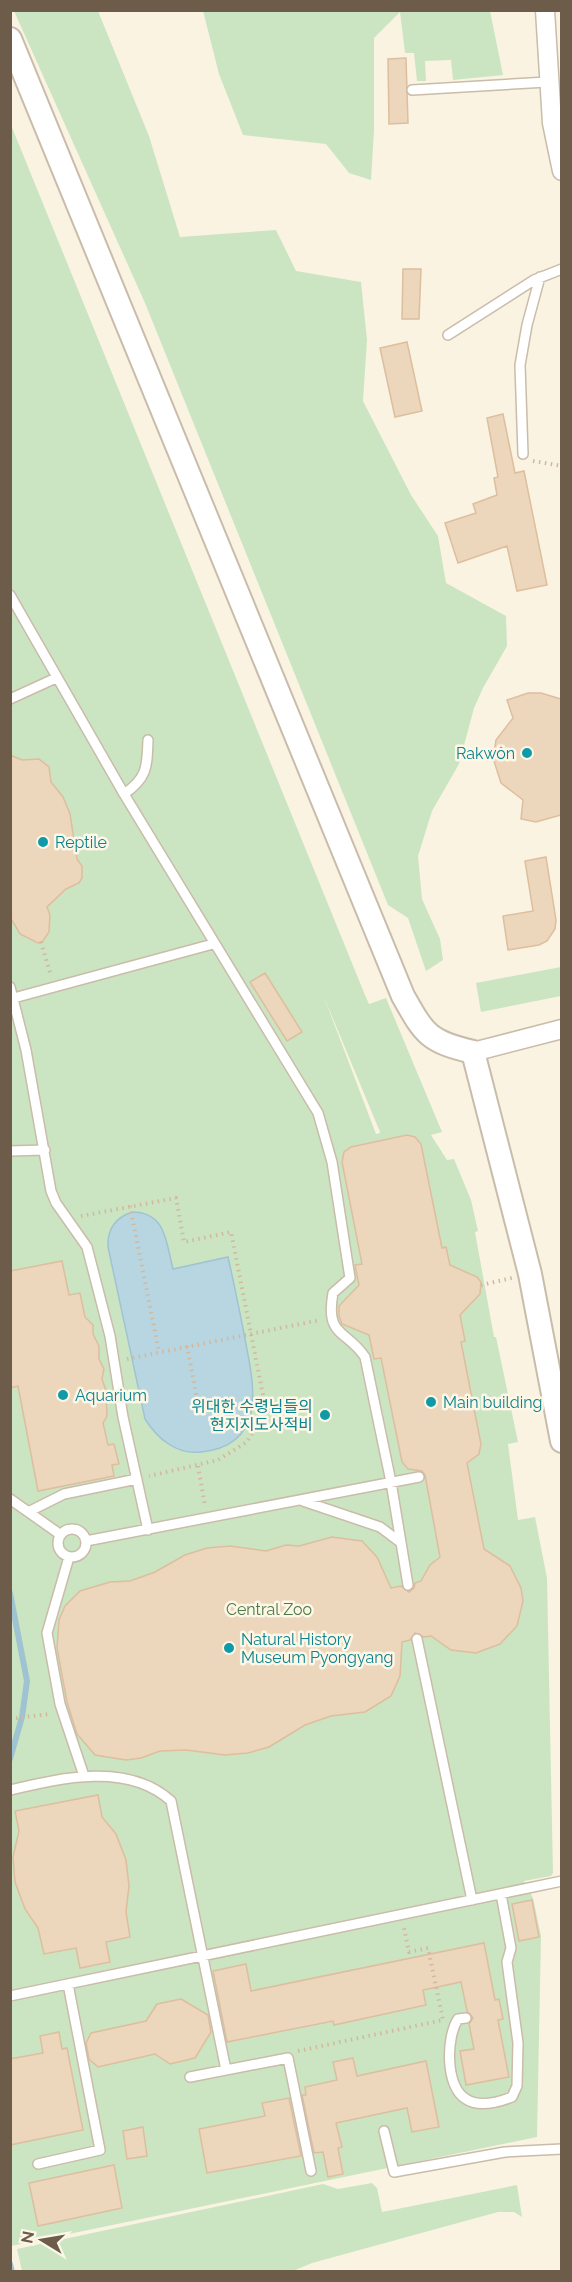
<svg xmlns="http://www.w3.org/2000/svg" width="572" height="2282" viewBox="0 0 572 2282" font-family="Raleway,'Noto Sans KR',sans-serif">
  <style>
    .green { fill: #cbe5c2; fill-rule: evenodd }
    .water { fill: #b8d6e1; stroke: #a0c3d2; stroke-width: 1.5 }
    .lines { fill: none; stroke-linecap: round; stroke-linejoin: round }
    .stream { stroke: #a0c3d2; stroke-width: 6 }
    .building { fill: #ecd6bc; stroke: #ddbe9e; stroke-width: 1.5 }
    .service-casing { stroke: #c9bcaa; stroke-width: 12 }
    .minor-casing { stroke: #c9bcaa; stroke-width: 21 }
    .tertiary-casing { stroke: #c9bcaa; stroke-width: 26 }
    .path { stroke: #d1b99f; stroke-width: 4; stroke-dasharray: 1.5 4.5; stroke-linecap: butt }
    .service { stroke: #fff; stroke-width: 9 }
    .minor { stroke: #fff; stroke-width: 18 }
    .tertiary { stroke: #fff; stroke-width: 22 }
    .culture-dot { fill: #0f9aa8; stroke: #fdf7e7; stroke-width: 2 }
    .labels { text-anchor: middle; stroke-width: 5; stroke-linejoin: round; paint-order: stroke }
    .culture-label { font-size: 16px; fill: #0d838f; stroke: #fdf7e7; text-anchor: start }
    .park-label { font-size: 16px; fill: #4f7947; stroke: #fdf7e7 }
  </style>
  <rect width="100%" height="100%" fill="#faf3e2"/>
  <path class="green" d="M14,11h84l51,125 31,101 96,-7 20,41 65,11 6,58 -4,61 48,94 27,41 8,47 60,33 1,30 -24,42 -9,20 -15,56 -27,47 -14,45 4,43 18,40 3,21 -17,11 -18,-53 -20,-13 -243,-602z
    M203,11h287l13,64 -50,5 -2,-20 -26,1 1,20h-9l-3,-28h-9l-5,-41 -26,26v93l-3,49 -22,-7 -23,-29 -83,-9 -24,-61z
    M11,125l354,870 4,9 17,-6 56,134 -11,3 16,25 7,-1 17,41 7,31 -3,1 19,105h2l22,105 -10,2 10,76 17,-3 12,61 6,295 -2,3 -27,5 9,17 8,38 -4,201 -526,109zM324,997l56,135v1l-4,1z
    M561,967v29l-80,16 -5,-29z
    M372,2183l5,5 5,24 135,-27 5,32 -8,-5h-16l-186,51 -19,8h-271l-5,-22 306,-65 15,5z"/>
  <path class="water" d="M132,1212c34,0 34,30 41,57l55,-12c6,27 12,55 17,82 9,46 23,106 -44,113 -25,3 -44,-14 -56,-33l-37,-172c-1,-18 7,-29 24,-35z"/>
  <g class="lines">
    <path class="stream" d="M10,1593l17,88 -5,36 -12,42
      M10,2264l2,8"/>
  </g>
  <path class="building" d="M406,58l2,65 -19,1 -1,-65z
    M403,269h18l-2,50h-17z
    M407,342l15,69 -27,6 -15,-69z
    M503,414l12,59 9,-2 23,114 -30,6 -10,-45 -49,17 -13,-40 31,-10 -3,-9 24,-9 -3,-17 4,-1 -11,-59z
    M528,693h13l20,6v116l-25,7 -15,-3 2,-19 -22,-17 -8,-25 3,-18 17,-22 -6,-18z
    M10,755l12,5 17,-1 10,8 2,15 12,15 7,17 7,45 5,7v12l-3,5 -13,6 -19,18 3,8 -1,17 -6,9 -5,2 -18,-9 -10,-17z
    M546,857l10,63 -1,9 -8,12 -8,4 -31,5 -5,-34 30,-5 -8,-50z
    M265,973l37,59 -15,9 -37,-59z
    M407,1135l8,2 6,7 21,104 4,-1 4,18 27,12 4,5 -1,12 -20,21 5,26 -4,1 20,102 -2,10 -12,9 17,86 26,17 11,22 2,13 -6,25 -17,18 -24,9 -25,-3 -20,-14 -7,1 -9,-4 -5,7 -8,2 -2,34 -9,20 -26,16 -34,4 -26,9 -36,22 -21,6 -23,2 -39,-5 -26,1 -19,7 -15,2 -31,-5 -18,-21 -10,-32 -10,-54 2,-28 6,-14 15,-15 30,-9 20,-1 25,-9 30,-17 22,-7 23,-2 36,5 20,-6 13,1 33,-9 30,4 15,16 14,31 10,-2 8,6 5,-4 1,-5 6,-2 9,-16 10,-8 -15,-82 -3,-4 -14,-2 -6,-7 -21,-104 -7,1 -5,-24 -27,-11 -3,-8v-10l20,-21 -4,-20 7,-1 -20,-102 2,-10 7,-5z
    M62,1261l7,34 11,-2 5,24 8,8v9l6,12v13l5,10 -2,10 4,12 1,25 -4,7 5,22 6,-1 5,20 -7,1 2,11 -76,15 -20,-105 -8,2v-117z
    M98,1795l4,22 14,17 10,26 3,26 -3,26 4,25 -24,5 4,20 -30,6 -4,-20 -32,6 -6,-26 -13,-19 -10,-27 -2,-25 6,-26 -4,-20z
    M532,1900l7,37 -20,4 -7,-37z
    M484,1943l11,57 4,-1 4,20 -5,1 11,57 -43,8 -6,-34 14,-2 -5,-25 4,-6 -6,-7 -6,-29 -38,8 3,15 -92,20 -1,-4 -106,21 -14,-71 33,-7 5,27z
    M181,1999l27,16 3,17 -16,26 -25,6 -15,-10 -57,13 -9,-8 -3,-16 5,-10 55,-12 11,-17z
    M59,2032l3,17 5,-1 16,82 -73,15v-86l33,-6 -3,-17z
    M353,2058l4,18 69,-15 13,66 -27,5 -5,-24 -71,15 6,24 -4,1 5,26 -15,3 -5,-25 -9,1 -12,-58h4l-1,-8 32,-7 -4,-18z
    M289,2098l12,58 -94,17 -8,-44 66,-13 -3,-13z
    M143,2127l4,29 -20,3 -4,-28z
    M114,2165l8,43 -84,18 -9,-43z"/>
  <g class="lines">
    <defs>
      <path id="service" d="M412,90l135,-8
        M448,335l86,-55 28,-11
        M523,454l-3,-89 7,-40 13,-48
        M10,595l114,199 194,319 14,49 18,116 -17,15c-8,44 13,36 32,64l26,125 17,103
        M10,699l46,-21
        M124,794c23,-16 23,-26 24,-54
        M10,987l16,63 25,141 5,12 31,44 23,89 13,81 25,113
        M10,999l203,-55
        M10,1151l35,-1
        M10,1499l51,36
        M303,1501l77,26 20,15
        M30,1511l34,-17 73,-15
        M58 1543a14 14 0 1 1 28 0a14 14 0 1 1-28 0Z
        M86,1541l333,-64
        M69,1557l-22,76 13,71 24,72
        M417,1639l55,261
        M10,1790c51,-12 118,-28 161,11l55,269
        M10,1996l552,-115
        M466,2018l-8,1c-12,18 -13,68 8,80 13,9 33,3 46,-2l5,-11 1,-43 -11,-81 4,-14 -10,-54
        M190,2077l98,-19 23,113
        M384,2131l10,41 111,-20 57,-3
        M38,2164l62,-14 -32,-166"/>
      <path id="minor" d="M545,10l7,113 10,48
        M473,1052l89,-23"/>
      <path id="tertiary" d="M10,39l393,957c22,39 25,45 70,56l57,222 32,167"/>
    </defs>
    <use href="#service" class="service-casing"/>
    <use href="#minor" class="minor-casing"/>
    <use href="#tertiary" class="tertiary-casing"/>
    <path class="path" d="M533,461l29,5
      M41,942l10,34
      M130,1206l29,146
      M81,1216l95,-18 8,44 47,-10 32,163 -7,32 -9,15 -29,18 -69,16
      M481,1285l31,-7
      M187,1346l11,58
      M127,1359l193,-39
      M198,1466l7,40
      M10,1719l40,-5
      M298,2051l145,-31 -15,-72 -19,4 -5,-24"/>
    <use href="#service" class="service"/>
    <use href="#minor" class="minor"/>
    <use href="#tertiary" class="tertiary"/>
  </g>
  <g class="culture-dot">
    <circle cx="527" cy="753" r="6"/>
    <circle cx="43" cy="842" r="6"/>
    <circle cx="63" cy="1395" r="6"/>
    <circle cx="431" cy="1402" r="6"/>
    <circle cx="325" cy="1415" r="6"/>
    <circle cx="229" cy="1648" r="6"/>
  </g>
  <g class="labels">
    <g class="culture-label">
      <text x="515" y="759" text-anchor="end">Rakwŏn</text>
      <text x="55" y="848">Reptile</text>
      <text x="75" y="1401">Aquarium</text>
      <text x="443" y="1408">Main building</text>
      <text x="313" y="1412" text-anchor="end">위대한 수령님들의<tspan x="313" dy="18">현지지도사적비</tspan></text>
      <text x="241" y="1645">Natural History<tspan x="241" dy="18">Museum Pyongyang</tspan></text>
    </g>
    <g class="park-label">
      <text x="269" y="1615">Central Zoo</text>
    </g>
  </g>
  <rect width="572" height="2282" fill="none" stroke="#6e5c4b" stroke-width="24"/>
  <g transform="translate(42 2240) rotate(281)" stroke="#fdf7e7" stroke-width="4.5" paint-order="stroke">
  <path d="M0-4.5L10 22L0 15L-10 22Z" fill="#6e5c4b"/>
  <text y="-9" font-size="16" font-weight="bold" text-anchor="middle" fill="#6e5c4b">N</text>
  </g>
</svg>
